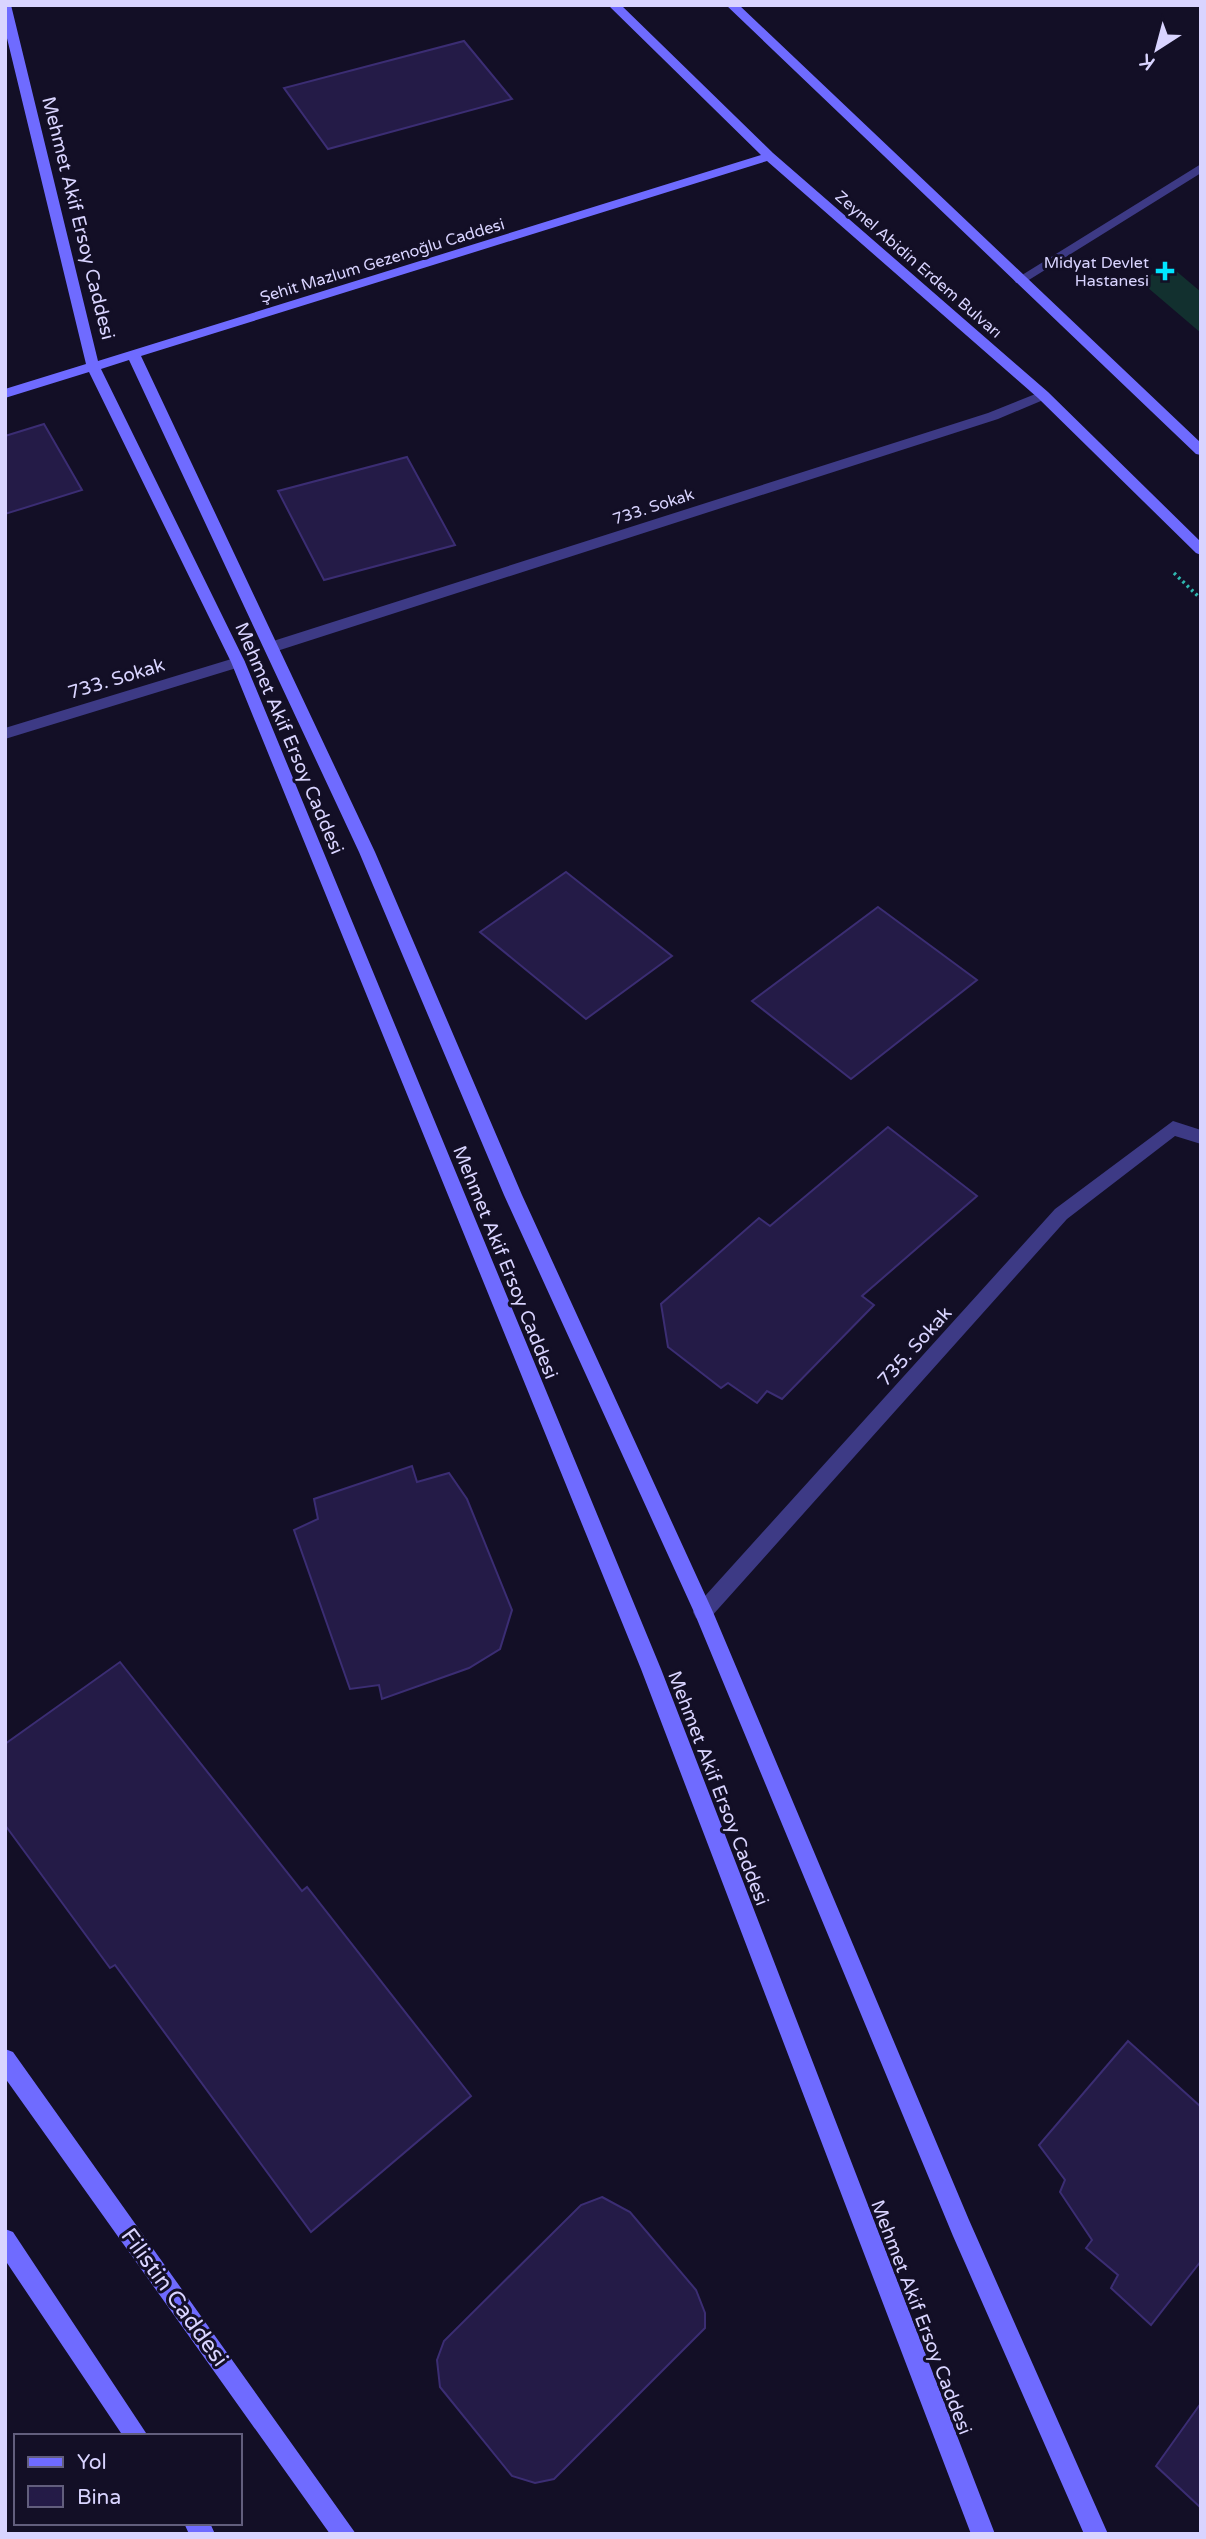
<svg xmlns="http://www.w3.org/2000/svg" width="1206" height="2539" viewBox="0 0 1206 2539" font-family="'Varela Round',sans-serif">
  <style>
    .green { fill: #12302f }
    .building { fill: #241b47; stroke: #3b2d73; stroke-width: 2 }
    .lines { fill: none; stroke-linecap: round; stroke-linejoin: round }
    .path { stroke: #2fb8b0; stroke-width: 3.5; stroke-dasharray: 2.5 3.5; stroke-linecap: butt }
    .street { fill: #3d3a85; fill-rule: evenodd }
    .secondary { fill: #6f6bff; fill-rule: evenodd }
    .poi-dot { fill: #00e5ff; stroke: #130f26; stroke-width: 2.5 }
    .labels { text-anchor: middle; stroke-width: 6; stroke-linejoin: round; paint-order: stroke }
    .far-street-label { font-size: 16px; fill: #d9d4ff; stroke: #130f26 }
    .far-poi-label { font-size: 16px; fill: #d9d4ff; stroke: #130f26; text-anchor: end }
    .street-label { font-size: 19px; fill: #d9d4ff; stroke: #130f26 }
    .near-street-label { font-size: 23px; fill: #d9d4ff; stroke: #130f26 }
  </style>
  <rect width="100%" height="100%" fill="#130f26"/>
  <path class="green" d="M1169,265l32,27v41l-61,-52z"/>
  <path class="building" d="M464,41l48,58 -184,50 -44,-61z
    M44,424l38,66 -77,24v-78z
    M407,457l48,88 -131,35 -46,-89z
    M566,872l106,84 -86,63 -106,-87z
    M878,907l99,73 -126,99 -99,-78z
    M888,1127l89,69 -115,100 12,9 -92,94 -15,-8 -10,12 -29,-20 -7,5 -53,-41 -7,-43 98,-86 11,8z
    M412,1466l5,16 32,-9 18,26 45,111 -12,39 -31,19 -87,31 -3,-14 -29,4 -56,-159 24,-11 -4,-20z
    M120,1662l182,229 5,-4 164,209 -160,136 -196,-267 -5,3 -105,-143v-81z
    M1128,2041l73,66v154l-50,64 -40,-37 7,-13 -32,-27 6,-8 -32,-48 5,-12 -26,-35z
    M602,2197l28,15 66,78 9,23v15l-151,151 -19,4 -23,-7 -72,-89 -3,-27 7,-19 137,-136z
    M1201,2403v105l-45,-42z"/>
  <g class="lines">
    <path class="path" d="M1174,573l27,26"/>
    <path class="street" d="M1201,164v9l-177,110h-8l-2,-3z
      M1043,391l7,4 -2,3 -50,21 -721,232 -5,1 -7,-5 2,-4 721,-230z
      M238,657l5,1 2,4 -2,4 -238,73v-11z
      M1173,1121l28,9v14l-26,-8 -108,83 -357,399 -7,3 -7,-3 -3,-6 3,-6 359,-397z"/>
    <path class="secondary" d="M5,5h6l87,356 663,-206 -153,-150h13l152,148 275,239 153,150v13l-5,-2 -158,-155 -271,-237 -626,195 234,496 147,343 191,417 256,608 139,314h-24l-131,-298 -259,-624 -190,-417 -145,-343 -230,-492 -28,9 144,293 416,1007 334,865h-24l-330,-865 -410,-1007 -142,-290 -84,26v-9l81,-25 -81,-334z
      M726,5h13l462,438v12l-5,-1z
      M5,2049l8,3 343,482h-26l-325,-456z
      M5,2229l8,3 135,204h-25l-118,-176z
      M184,2523h26l5,11h-26z"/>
  </g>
  <path class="poi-dot" d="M1161.5 260.5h7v7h7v7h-7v7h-7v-7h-7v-7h7z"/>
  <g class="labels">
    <g class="far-street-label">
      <text transform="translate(382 260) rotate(-17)" y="6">Şehit Mazlum Gezenoğlu Caddesi</text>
      <text transform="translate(919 264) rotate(41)" y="6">Zeynel Abidin Erdem Bulvarı</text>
      <text transform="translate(653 506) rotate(-18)" y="6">733. Sokak</text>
    </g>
    <g class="far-poi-label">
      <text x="1149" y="268">Midyat Devlet<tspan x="1149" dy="18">Hastanesi</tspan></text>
    </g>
    <g class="street-label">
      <text transform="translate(79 218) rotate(76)" y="7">Mehmet Akif Ersoy Caddesi</text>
      <text transform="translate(116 678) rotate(-17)" y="7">733. Sokak</text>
      <text transform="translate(290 738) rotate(67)" y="7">Mehmet Akif Ersoy Caddesi</text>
      <text transform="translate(506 1262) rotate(68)" y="7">Mehmet Akif Ersoy Caddesi</text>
      <text transform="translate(914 1346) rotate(-48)" y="7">735. Sokak</text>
      <text transform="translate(719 1788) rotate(69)" y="7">Mehmet Akif Ersoy Caddesi</text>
      <text transform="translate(922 2317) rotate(69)" y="7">Mehmet Akif Ersoy Caddesi</text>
    </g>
    <g class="near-street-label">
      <text transform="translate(175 2297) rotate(54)" y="8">Filistin Caddesi</text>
    </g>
  </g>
  <rect width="1206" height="2539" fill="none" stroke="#d9d4ff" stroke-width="14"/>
  <rect x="14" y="2434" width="228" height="91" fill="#130f26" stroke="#625e7d" stroke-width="2"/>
  <rect x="28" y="2457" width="35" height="10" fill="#6f6bff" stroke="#625e7d" stroke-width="2"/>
  <text x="77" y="2469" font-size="21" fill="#d9d4ff">Yol</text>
  <rect x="28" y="2486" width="35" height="21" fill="#241b47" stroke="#625e7d" stroke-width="2"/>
  <text x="77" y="2504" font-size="21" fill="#d9d4ff">Bina</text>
  <g transform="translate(1157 49) rotate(216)" stroke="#130f26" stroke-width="5" paint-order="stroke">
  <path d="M0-5L12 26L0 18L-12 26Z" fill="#d9d4ff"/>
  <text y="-10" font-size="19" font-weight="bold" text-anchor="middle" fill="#d9d4ff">K</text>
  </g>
</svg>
